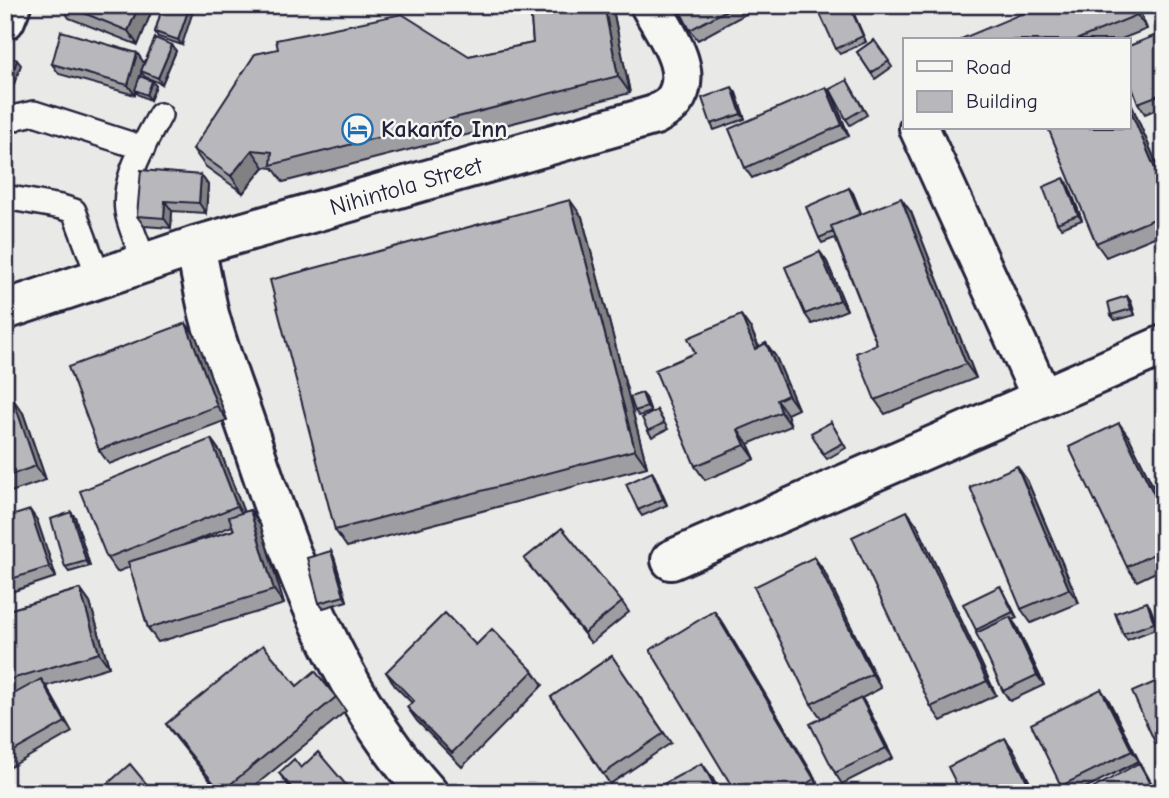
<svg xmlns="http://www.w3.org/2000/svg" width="1169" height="798" viewBox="0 0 1169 798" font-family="'Comic Neue',sans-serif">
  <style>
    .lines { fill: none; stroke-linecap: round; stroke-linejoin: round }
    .lane-casing { stroke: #22223b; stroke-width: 28 }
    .street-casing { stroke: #22223b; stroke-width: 44 }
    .lane { stroke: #f6f6f2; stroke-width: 23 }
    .street { stroke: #f6f6f2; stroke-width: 38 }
    .wall { fill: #9e9ea2; stroke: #22223b; stroke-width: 2; fill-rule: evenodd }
    .shaded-wall { fill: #818184; stroke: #22223b; stroke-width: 2 }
    .building { fill: #b8b8bc; stroke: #22223b; stroke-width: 2 }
    .labels { text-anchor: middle; stroke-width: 5; stroke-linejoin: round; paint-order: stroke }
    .poi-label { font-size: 24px; font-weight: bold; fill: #22223b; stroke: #f6f6f2; text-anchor: start }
    .street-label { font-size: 24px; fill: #22223b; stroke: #f6f6f2 }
  </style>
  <rect width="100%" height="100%" fill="#e9e9e7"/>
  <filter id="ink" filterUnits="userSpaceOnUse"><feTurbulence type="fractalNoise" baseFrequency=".0143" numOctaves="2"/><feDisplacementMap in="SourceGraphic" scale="14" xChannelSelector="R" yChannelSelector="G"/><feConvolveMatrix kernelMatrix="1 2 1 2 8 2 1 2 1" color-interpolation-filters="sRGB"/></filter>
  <g filter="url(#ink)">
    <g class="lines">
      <defs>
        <path id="lane" d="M5,123l12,-6 17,-4 109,35
          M5,197l56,10 13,4 25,67
          M145,262c-6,-14 -12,-28 -16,-42 -11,-35 15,-75 31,-105"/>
        <path id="street" d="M5,20l6,-15
          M919,128l123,270
          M195,246c5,23 9,46 14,68 11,42 28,84 42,126 41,124 88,255 177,353
          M5,310l190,-64 460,-131c6,-4 14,-8 18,-13 24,-30 -9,-71 -23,-97
          M671,560l493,-215"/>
      </defs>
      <use href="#lane" class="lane-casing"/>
      <use href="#street" class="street-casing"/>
      <use href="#lane" class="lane"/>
      <use href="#street" class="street"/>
    </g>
    <path class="wall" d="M61,5h93l-16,40 -69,-27z
      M163,5l19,40 -24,-8 -3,-5z
      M530,5h82l18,88 -347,89 -10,-14 -9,-1 -21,26 -38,-27 -12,-17 276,-93 64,-13z
      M677,5h74l2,5 -55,30 -8,-10z
      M850,5l16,37 -26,12 -4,-5z
      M1137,5l10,24 -28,11h-157z
      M1164,32v74l-19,8 -7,-11z
      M874,40l18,27 -17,12 -18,-27z
      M172,45l4,6 -14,33 -17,-7 -4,-5 -1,5 12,4 4,5 -6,14 -11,-5 -3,-4 -1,4 -76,-21 -7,-10 85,-11 7,10z
      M847,80l20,35 -17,10 -4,-6z
      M826,87l7,10 16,39 -97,42 -7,-10z
      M736,93l9,26 -31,11 -3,-6z
      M1129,99l35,82v52l-58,24 -10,-14 33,-115z
      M201,175l7,10 -2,28 -34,-2 -1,17 -27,-2 -7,-10z
      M1068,184l14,36 -21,8 -4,-5z
      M849,188l4,5 8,21 50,-2 65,166 -91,36 -10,-14 2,-56 -42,-106 -13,5 -3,-5z
      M582,217l65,250 -300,80 -12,-17z
      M820,252l7,10 20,48 -35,14 -7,-10z
      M1127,296l4,6 4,13 -20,5 -4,-5z
      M751,329l8,18 7,-4 10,14 22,52 -11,5 4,12 -43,18 7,15 -50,21 -10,-14z
      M196,337l31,83 -118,44 -10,-14z
      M642,393l4,5 5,14 -12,4 -4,-5z
      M5,401l18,12 23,67 -41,14z
      M657,410l11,19 -16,8 -4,-6z
      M831,422l15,26 -19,11 -4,-5z
      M1129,437l35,72v59l-27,13 -10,-14z
      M211,439l10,14 22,59 7,-2 10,14 24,80 -126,38 -10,-14 -18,-61 -13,5 -10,-14zM232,526l2,4 -50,15z
      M652,472l3,5 12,28 -25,11 -4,-6z
      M1027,480l52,123 -48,20 -10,-14z
      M71,512l4,5 15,49 -21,6 -4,-5z
      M5,518l32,2 19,57 -51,17z
      M917,525l79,170 -55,26 -10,-14z
      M331,551l3,6 13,44 -24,7 -4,-5z
      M814,557l10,14 57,117 -19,10 6,10 25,50 -51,26 -7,-11 -14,-55 -10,-14z
      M524,559l98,43 7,10 -38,31z
      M80,589l10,14 19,64 -63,19 26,46 -67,38v-71l4,-2 -4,1v-87z
      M1004,592l13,26 -5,2 5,7 27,58 -34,16 -7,-10 -27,-61z
      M1150,607l8,21 -31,12 -4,-6z
      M714,611l10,14 99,168h-87z
      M476,645l57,26 10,14 -81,82 -45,-46 -10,-14 5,-4 -17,-17 -9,-14z
      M612,656l59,87 -61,41 -59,-87z
      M297,686l39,11 10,14 -100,82h-26l-44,-55 -10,-14z
      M1108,699l31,62 -64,32h-9l-5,-7z
      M301,768l52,25h-59l-15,-20z"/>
    <path class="shaded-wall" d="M139,5h15l-16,40 -10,-14z
      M190,5h5l-13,40 -4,-5z
      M604,5h8l18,88 -12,-17z
      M849,5h1l16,37 -3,-6z
      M1133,5h4l10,24 -10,-14z
      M172,45l4,6 -14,33 -4,-6z
      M137,53l7,10 -9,32 -7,-10z
      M17,60l4,5 -15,41 -1,-13z
      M152,81l4,5 -6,14 -3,-5z
      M732,87l4,6 9,26 -4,-5z
      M826,87l7,10 16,39 -7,-11z
      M1129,99l35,82v9l-35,-83z
      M252,150l12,17 -21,26 -12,-17z
      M201,175l7,10 -2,28 -7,-10z
      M1064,178l4,6 14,36 -4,-5z
      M849,188l4,5 13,32 -4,-5z
      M901,198l10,14 65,166 -10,-14z
      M570,200l12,17 65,250 -12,-17z
      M165,201l7,10 -1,17 -7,-10z
      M820,252l7,10 20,48 -7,-10z
      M1127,296l4,6 4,13 -4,-6z
      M741,315l10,14 14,34 -10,-14z
      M186,323l10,14 31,83 -10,-14z
      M766,343l10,14 22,52 -10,-14z
      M642,393l4,5 5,14 -4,-5z
      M13,399l10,14 23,67 -10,-14z
      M777,400l10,14 4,12 -10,-14z
      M1119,423l10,14 35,72v6z
      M738,430l10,14 7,15 -10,-14z
      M211,439l10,14 26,67 -10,-14z
      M1017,466l10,14 52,123 -10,-14z
      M652,472l3,5 12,28 -4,-6z
      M30,510l7,10 19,57 -7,-10z
      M250,510l10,14 24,80 -10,-14z
      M907,511l10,14 79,170 -9,-14z
      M71,512l4,5 15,49 -4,-5z
      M331,551l3,6 13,44 -3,-5z
      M814,557l10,14 57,117 -9,-14z
      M1000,586l4,6 13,26 -4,-6z
      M80,589l10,14 19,64 -10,-14z
      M1147,602l3,5 8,21 -4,-5z
      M714,611l10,14 100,168 -10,-14z
      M1010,617l7,10 27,58 -7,-10z
      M41,679l7,10 24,43 -7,-10z
      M1101,689l7,10 31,62 -7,-10z
      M861,698l7,10 25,50 -7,-10z
      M1005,738l10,14 20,41h-2z
      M702,763l10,14 8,16h-2z
      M1139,763l7,10 11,20h-1z"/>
    <path class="building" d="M64,5h75l-11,26z
      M163,5h27l-12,35 -23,-8z
      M530,5h74l14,71 -347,89 1,-13 -20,-2 -21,26 -38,-27 62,-95 23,-5 -2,-9 126,-26 67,42 64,-13z
      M677,5h59l-46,25z
      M816,5h33l14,31 -27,13z
      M1042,5h91l4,10 -61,25h-114l-1,-1z
      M61,31l76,22 -9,32 -76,-21z
      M1164,32v61l-26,10 -9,-24v-33z
      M155,38l17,7 -14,33 -17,-7z
      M874,40l15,21 -18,12 -14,-21z
      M5,55l12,5 -12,33z
      M140,76l12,5 -5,14 -12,-5z
      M847,80l16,29 -17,10 -16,-30z
      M732,87l9,27 -30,10 -9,-26z
      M826,87l16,38 -97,43 -16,-39z
      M1129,107l35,83v25l-68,28 -48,-115h81z
      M141,170l60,5 -2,28 -34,-2 -1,17 -27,-2z
      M1064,178l14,37 -21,8 -14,-36z
      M849,188l11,26 -29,12 2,6 -14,6 -13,-31z
      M901,198l65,166 -91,36 -19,-47 21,-9 -46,-118z
      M570,200l65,250 -300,80 -65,-250z
      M820,252l20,48 -35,14 -20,-47z
      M1127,296l4,13 -20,6 -3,-13z
      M741,315l14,34 11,-6 22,52 -11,5 4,12 -43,18 7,15 -50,21 -40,-96 40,-17 -7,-15z
      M186,323l31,83 -118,44 -31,-83z
      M642,393l5,14 -12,4 -5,-14z
      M13,399l23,67 -31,11v-75z
      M657,410l7,13 -16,8 -6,-13z
      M831,422l12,21 -20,11 -12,-21z
      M1119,423l45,92v34l-37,18 -58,-120z
      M211,439l26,67 -130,52 -27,-67z
      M1017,466l52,123 -48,20 -51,-122z
      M652,472l11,27 -25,11 -12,-26z
      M30,510l19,57 -44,14v-63z
      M250,510l24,80 -126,38 -20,-66 106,-32 -5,-13z
      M907,511l80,170 -56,26 -79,-170z
      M71,512l15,49 -21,6 -14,-48z
      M562,528l60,74 -38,31 -60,-74z
      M331,551l13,45 -25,7 -12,-45z
      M814,557l58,117 -61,30 -57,-117z
      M1000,586l13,26 -37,18 -13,-26z
      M80,589l19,64 -94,28v-70z
      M1147,602l7,21 -31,11 -8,-21z
      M714,611l100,168 -23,14h-55l-86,-143z
      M445,613l31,32 16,-16 41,42 -81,82 -45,-46 7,-6 -28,-29z
      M1010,617l27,58 -34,16 -27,-58z
      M263,645l34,41 18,-15 21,26 -115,95 -55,-68z
      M612,656l52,77 -61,41 -52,-77z
      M41,679l24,43 -60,34v-57z
      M1162,679l2,3v80l-32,-70z
      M1101,689l31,62 -71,35 -30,-62z
      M861,698l25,50 -51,25 -25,-49z
      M1005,738l28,55h-72l-13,-26z
      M318,752l35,41h-57l-17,-20 15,-14 7,9z
      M702,763l16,30h-71z
      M1139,763l17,30h-71z
      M130,764l24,29h-57z"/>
  </g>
  <defs>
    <symbol id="hotel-ring" viewBox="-11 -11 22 22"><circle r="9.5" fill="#f6f6f2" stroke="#1f6fb2" stroke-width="1.5"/><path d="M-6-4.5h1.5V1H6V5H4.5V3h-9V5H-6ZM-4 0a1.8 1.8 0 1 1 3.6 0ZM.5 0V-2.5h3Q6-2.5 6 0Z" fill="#1f6fb2"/></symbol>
  </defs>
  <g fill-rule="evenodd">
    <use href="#hotel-ring" x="340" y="112" width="35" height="35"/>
  </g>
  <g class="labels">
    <g class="poi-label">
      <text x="381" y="137">Kakanfo Inn</text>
    </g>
    <g class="street-label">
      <text transform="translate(406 186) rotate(-16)" y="8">Nihintola Street</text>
    </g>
  </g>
  <rect width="1169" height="798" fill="none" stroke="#f6f6f2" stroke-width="28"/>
  <rect x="14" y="14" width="1141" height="770" fill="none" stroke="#22223b" stroke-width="2.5" filter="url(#ink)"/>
  <rect x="903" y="38" width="228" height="91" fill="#f6f6f2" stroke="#a1a1a9" stroke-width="2"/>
  <rect x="917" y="61" width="35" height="10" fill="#f6f6f2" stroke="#a1a1a9" stroke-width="2"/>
  <text x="966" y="74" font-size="21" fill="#22223b">Road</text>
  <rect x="917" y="91" width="35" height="21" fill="#b8b8bc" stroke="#a1a1a9" stroke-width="2"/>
  <text x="966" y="108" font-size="21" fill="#22223b">Building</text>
</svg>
